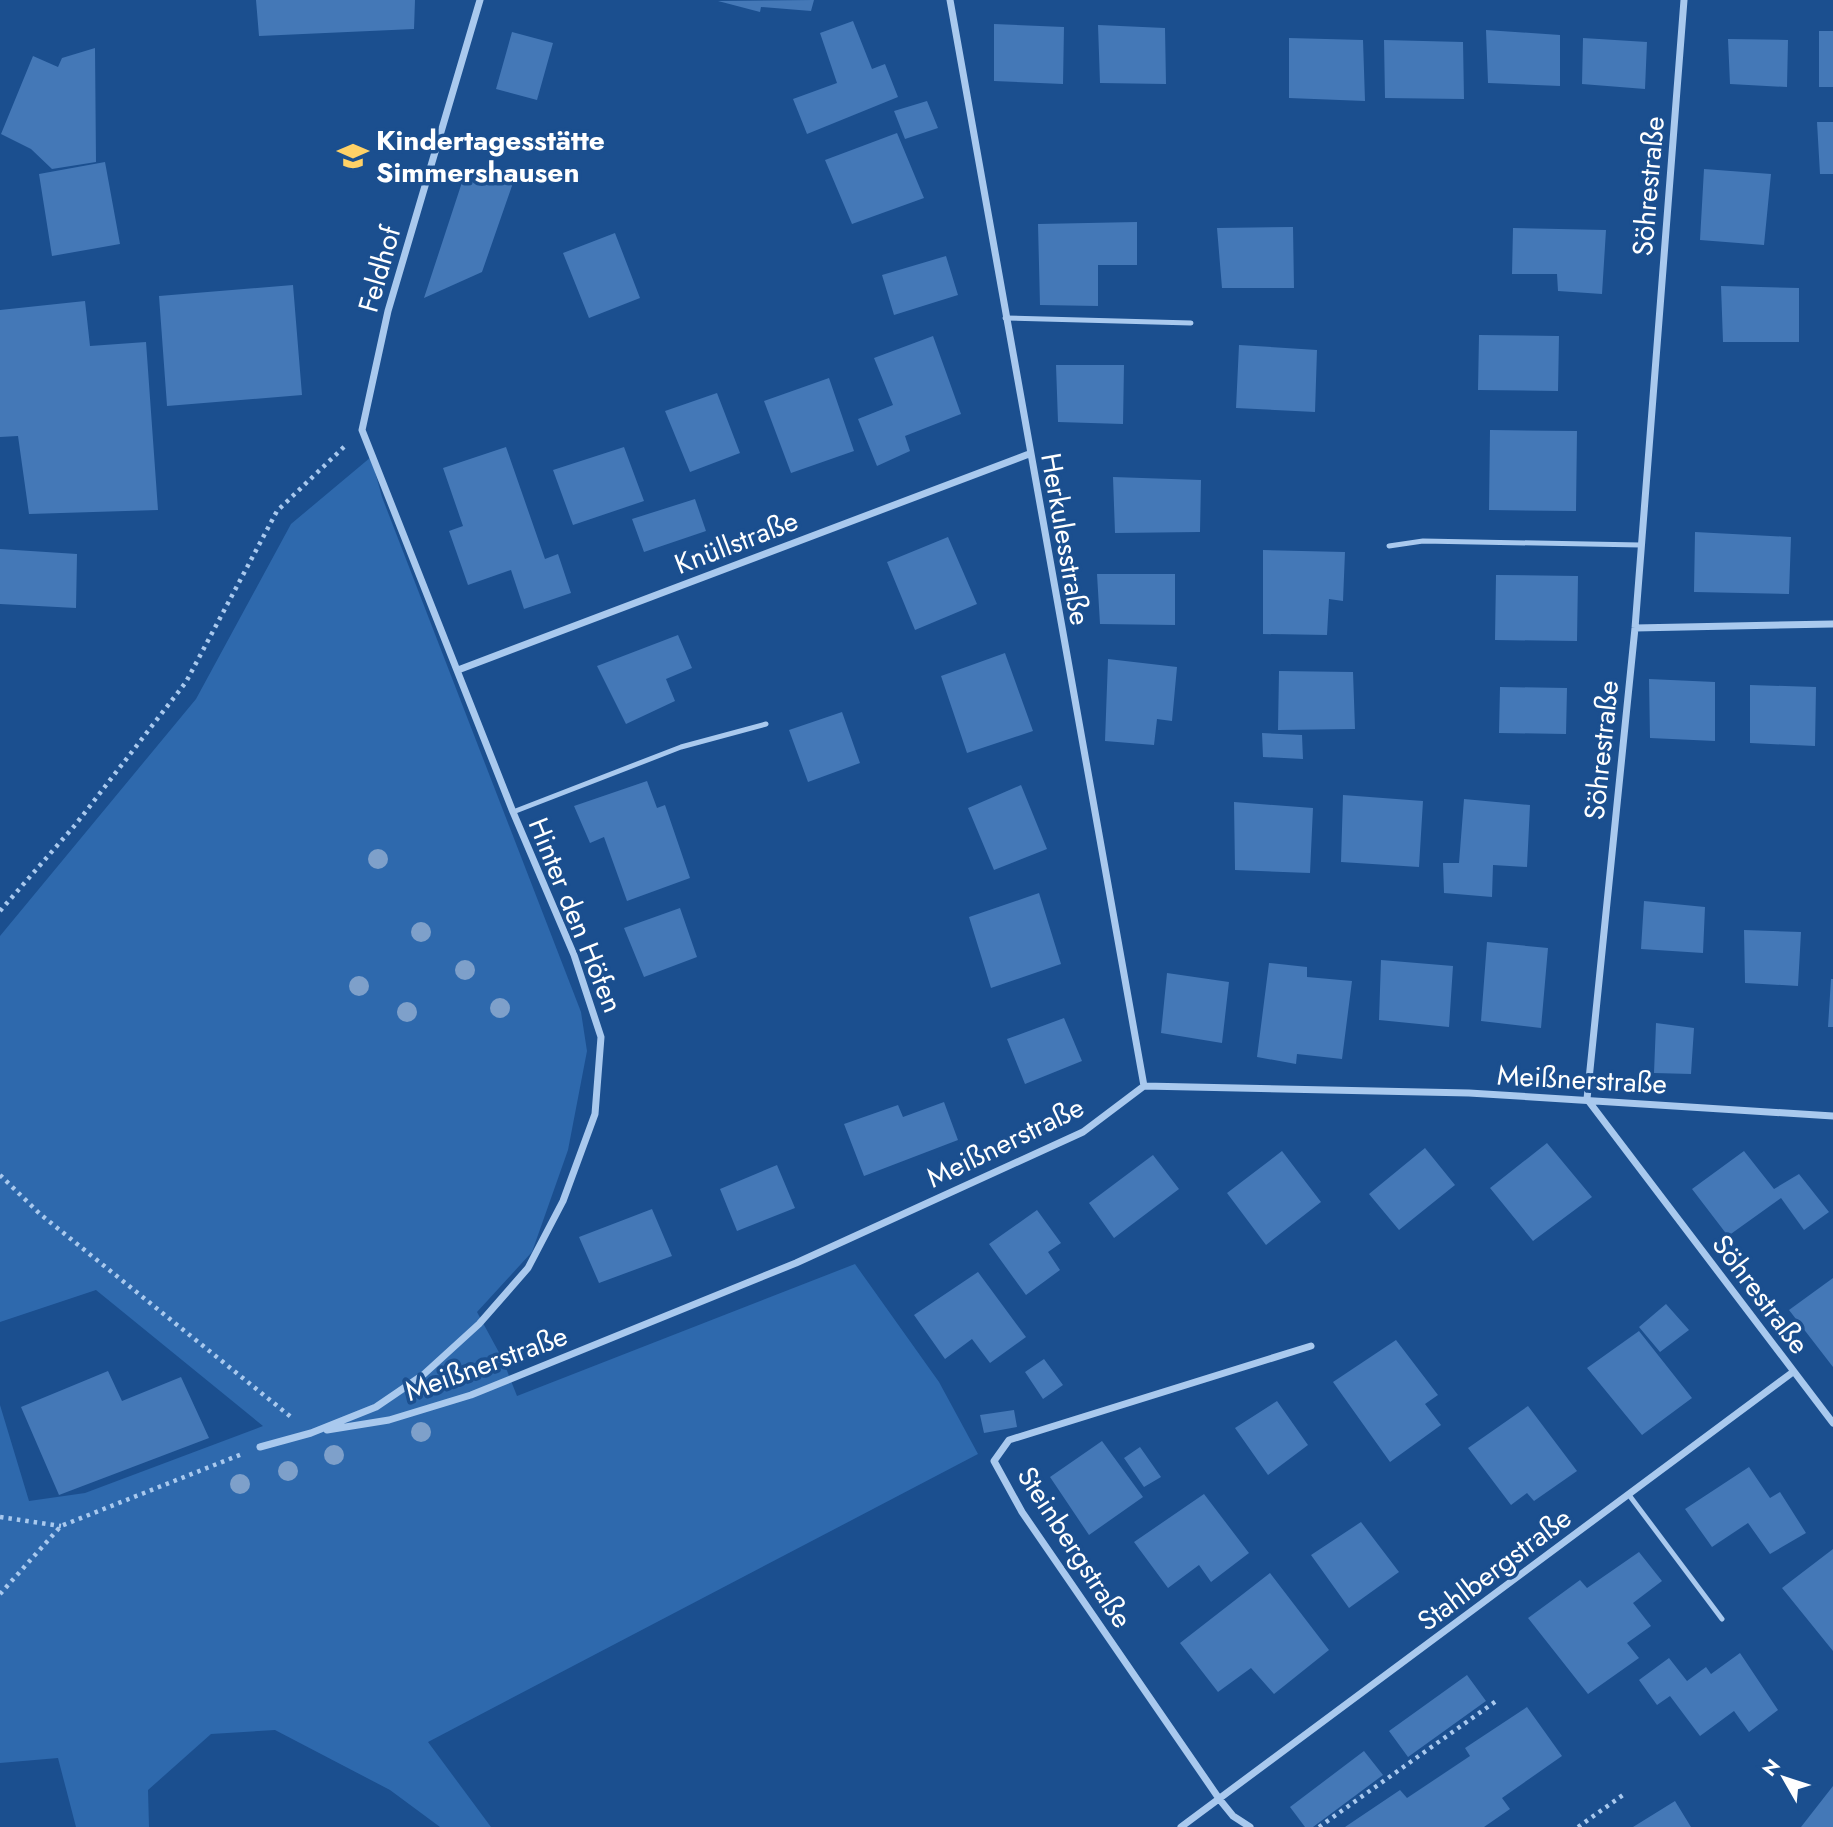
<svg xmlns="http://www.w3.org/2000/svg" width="1833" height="1827" viewBox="0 0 1833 1827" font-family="Jost,sans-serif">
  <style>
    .green { fill: #2e69ad }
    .building { fill: #4478b7 }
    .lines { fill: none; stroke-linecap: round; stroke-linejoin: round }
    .path { stroke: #a9c9ee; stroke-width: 4.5; stroke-dasharray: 3.5 5; stroke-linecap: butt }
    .service { stroke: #a9c9ee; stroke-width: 5 }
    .minor { stroke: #a9c9ee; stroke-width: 7 }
    .tree { fill: #7ea0ca }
    .labels { text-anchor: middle; stroke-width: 7; stroke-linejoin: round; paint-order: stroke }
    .poi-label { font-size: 28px; font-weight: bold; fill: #fff; stroke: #1b4f8f; text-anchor: start }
    .street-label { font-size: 28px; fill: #fff; stroke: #1b4f8f }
  </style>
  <rect width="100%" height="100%" fill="#1b4f8f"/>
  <path class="green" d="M371,457l11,40 199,515 6,39 -19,99 -36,102 -55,60 25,46 15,38 338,-132 84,118 39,72 -550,288 63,85h-51l-50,-37 -115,-60 -64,4 -63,56 1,37h-73l-18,-69 -58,5v-358l29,96 56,-8 178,-67 -167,-136 -96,32v-386l196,-237 95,-175z"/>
  <path class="building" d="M256,0h159l-1,29 -155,7z
    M814,0l-3,11 -50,-4 -1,5 -42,-11z
    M853,21l19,48 13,-5 13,33 -91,37 -14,-35 44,-16 -17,-50z
    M994,24l70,3 -1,57 -69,-3z
    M1098,25l67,3 1,56 -66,-1z
    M1486,30l74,5v51l-72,-3z
    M1819,31h14v56h-14z
    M512,32l41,11 -16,57 -41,-11z
    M1289,38l74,2 2,61 -76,-3z
    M1583,38l64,4 -2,47 -63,-5z
    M1728,39l60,1 -1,47 -57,-3z
    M1384,40l79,2 1,57 -79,-1z
    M95,48l1,114 -44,7 -21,-20 -30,-15 32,-78 25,11 4,-9z
    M927,101l11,27 -33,11 -11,-28z
    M1817,122h16v52h-13z
    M897,133l27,65 -72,26 -27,-64z
    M105,162l15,82 -68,12 -13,-82z
    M467,167l46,16 -31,89 -58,26z
    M1704,169l67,5 -7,71 -64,-5z
    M1137,222v43h-39v41l-58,-1 -2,-81z
    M1293,227l1,61h-72l-5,-60z
    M1513,228l93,2 -4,64 -44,-3 -1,-17h-45z
    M615,233l25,65 -51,20 -26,-65z
    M946,256l12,39 -64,20 -12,-40z
    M293,285l9,110 -135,11 -8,-110z
    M1721,286l78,2v54h-76z
    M85,301l5,45 56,-4 12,168 -129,4 -11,-78 -18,1v-127z
    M1479,335l80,1 -1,55 -80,-1z
    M933,336l28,78 -56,22 5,15 -33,15 -19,-47 35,-14 -19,-47z
    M1239,345l78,5 -2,62 -79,-4z
    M1056,365h68l-1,59 -65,-2z
    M829,378l25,73 -63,22 -27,-72z
    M717,393l23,60 -50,19 -25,-61z
    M1490,430l87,1 -1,80 -87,-1z
    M506,447l39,112 13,-5 13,39 -47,16 -13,-39 -43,15 -19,-54 14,-5 -20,-58z
    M624,447l20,54 -71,24 -20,-55z
    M1113,477l88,3 -1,52 -85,1z
    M695,499l11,32 -62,21 -12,-33z
    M1695,532l96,5 -2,57 -95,-2z
    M948,537l29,67 -62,26 -28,-68z
    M0,549l77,5 -1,54 -76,-4z
    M1263,550l82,2 -2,49 -14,-2 -2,36 -64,-1z
    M1097,574h78v51l-75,-1z
    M1496,575l82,1 -1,65 -82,-1z
    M678,635l14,33 -26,11 9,22 -49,23 -29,-58z
    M1005,653l28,78 -66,22 -26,-77z
    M1108,659l69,8 -5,54 -15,-2 -3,26 -49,-4z
    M1279,671l74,1 2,57 -77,1z
    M1649,679l66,3v59l-65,-3z
    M1750,685l66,2 -1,59 -65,-3z
    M1500,687l67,1 -1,46 -67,-1z
    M842,712l18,51 -52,19 -19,-52z
    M1262,733l40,2 1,24 -40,-2z
    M647,781l10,27 8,-3 25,73 -63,23 -23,-64 -14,6 -16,-37z
    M1021,785l26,64 -53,21 -26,-62z
    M1343,795l80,6 -4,66 -78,-5z
    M1464,799l66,6 -3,62 -34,-2 -1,32 -48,-4 -1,-30h16z
    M1234,802l79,6 -3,65 -75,-3z
    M1039,893l22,71 -70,24 -22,-71z
    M1644,901l61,6 -2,46 -62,-4z
    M680,908l17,49 -53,20 -20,-49z
    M1744,930l57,2 -3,54 -53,-3z
    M1487,942l61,6 -7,80 -60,-7z
    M1381,960l72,6 -4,61 -70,-7z
    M1269,963l38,4v10l45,4 -10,78 -45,-5 -1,10 -39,-7z
    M1167,973l62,9 -7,61 -61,-10z
    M1831,979h2v48h-5z
    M1064,1018l18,43 -57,23 -18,-45z
    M1656,1023l38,5 -3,46 -37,-1z
    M944,1102l14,38 -94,36 -20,-52 54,-19 5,12z
    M1547,1143l45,54 -59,44 -43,-53z
    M1425,1148l30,37 -56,45 -30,-36z
    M1282,1151l39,51 -55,43 -39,-52z
    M1744,1151l30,38 25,-15 30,38 -25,18 -23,-32 -53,38 -36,-47z
    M1153,1155l26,34 -65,49 -25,-35z
    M777,1165l18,43 -58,23 -17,-42z
    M652,1209l20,47 -73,27 -20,-46z
    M1037,1210l24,33 -13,9 12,18 -34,25 -37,-51z
    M978,1272l48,65 -36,26 -18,-24 -27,20 -31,-44z
    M1833,1278v89l-44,-57z
    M1666,1304l23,26 -29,22 -21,-25z
    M1639,1331l53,67 -50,37 -55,-67z
    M1396,1340l42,55 -13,9 16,21 -51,37 -57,-80z
    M1044,1359l19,26 -20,14 -18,-27z
    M108,1371l14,30 59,-24 28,61 -150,57 -38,-88z
    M1277,1401l31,44 -40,30 -33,-47z
    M1528,1406l49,65 -43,30 -7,-8 -16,12 -43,-57z
    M1014,1410l3,17 -33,6 -4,-18z
    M1102,1441l41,56 -54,38 -39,-58z
    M1140,1447l21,30 -17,10 -20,-29z
    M1749,1467l21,31 10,-6 26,41 -36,21 -22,-31 -36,24 -27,-38z
    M1204,1494l45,59 -38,29 -12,-17 -31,23 -34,-46z
    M1361,1522l38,50 -50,36 -38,-53z
    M1833,1549v102l-51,-63z
    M1639,1552l23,29 -29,22 18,23 -24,17 12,15 -51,36 -60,-76 52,-38 7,8z
    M1270,1573l59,77 -55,44 -23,-26 -33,24 -38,-49z
    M1740,1653l38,57 -29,22 -15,-21 -34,25 -30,-40 -13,9 -18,-25 30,-22 18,23 19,-14 5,7z
    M1467,1675l19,26 -78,56 -19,-26z
    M1527,1707l35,49 -60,42 8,11 -26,18h-139l55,-37 7,8 63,-42 -5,-8z
    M1364,1751l19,24 -70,52h-8l-15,-20z
    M1833,1786v41h-32z
    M1675,1801l16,26h-58z"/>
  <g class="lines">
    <path class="path" d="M0,911l76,-87 110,-142 91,-171 69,-66
      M0,1175l40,39 251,203
      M0,1517l61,9
      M0,1594l61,-68 181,-72
      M1319,1827l180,-128
      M1578,1827l45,-32"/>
    <path class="service" d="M1005,318l186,5
      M1389,546l34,-5 217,4
      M513,812l168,-65 85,-23
      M1629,1495l93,124"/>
    <path class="minor" d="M950,0l194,1086
      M1684,0l-49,628 -48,471 246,324
      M1635,628l198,-4
      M458,670l571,-216
      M327,1430l62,-10 82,-25 325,-132 287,-131 61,-46 325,7 364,23
      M260,1447l51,-14 65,-26 47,-32 56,-51 49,-56 35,-67 32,-87 6,-77 -27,-82 -61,-143 -151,-382 26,-119 92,-311
      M1181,1827l612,-455
      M1250,1827l-17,-11 -13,-16 -198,-288 -28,-51 15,-21 302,-94"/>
  </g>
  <g class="tree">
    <circle cx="378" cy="859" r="10"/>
    <circle cx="421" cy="932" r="10"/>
    <circle cx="465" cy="970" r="10"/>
    <circle cx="359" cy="986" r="10"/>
    <circle cx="500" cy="1008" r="10"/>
    <circle cx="407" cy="1012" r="10"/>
    <circle cx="421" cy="1432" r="10"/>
    <circle cx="334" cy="1455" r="10"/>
    <circle cx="288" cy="1471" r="10"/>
    <circle cx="240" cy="1484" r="10"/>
  </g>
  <defs>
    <symbol id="school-bare" viewBox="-9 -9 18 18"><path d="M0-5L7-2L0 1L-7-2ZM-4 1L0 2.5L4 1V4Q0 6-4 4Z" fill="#ffd166" stroke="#1b4f8f" stroke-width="2.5" paint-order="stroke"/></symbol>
  </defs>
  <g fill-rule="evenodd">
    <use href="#school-bare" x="331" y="134" width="44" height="44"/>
  </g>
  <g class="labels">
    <g class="poi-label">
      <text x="376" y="150">Kindertagesstätte<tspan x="376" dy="32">Simmershausen</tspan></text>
    </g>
    <g class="street-label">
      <text transform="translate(1648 186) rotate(-85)" y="10">Söhrestraße</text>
      <text transform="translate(379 269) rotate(-74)" y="10">Feldhof</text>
      <text transform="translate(1066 539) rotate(80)" y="10">Herkulesstraße</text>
      <text transform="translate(736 542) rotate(-21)" y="10">Knüllstraße</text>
      <text transform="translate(1601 750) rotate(-84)" y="10">Söhrestraße</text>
      <text transform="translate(576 915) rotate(68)" y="10">Hinter den Höfen</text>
      <text transform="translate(1582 1079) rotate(3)" y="10">Meißnerstraße</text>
      <text transform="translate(1005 1142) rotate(-26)" y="10">Meißnerstraße</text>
      <text transform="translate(1761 1294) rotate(53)" y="10">Söhrestraße</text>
      <text transform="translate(486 1363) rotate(-20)" y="10">Meißnerstraße</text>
      <text transform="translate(1075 1547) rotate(57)" y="10">Steinbergstraße</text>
      <text transform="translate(1494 1569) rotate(-37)" y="10">Stahlbergstraße</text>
    </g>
  </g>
  <g transform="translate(1784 1778) rotate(309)" stroke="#1b4f8f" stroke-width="5" paint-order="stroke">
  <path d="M0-5L12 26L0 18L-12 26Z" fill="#ffffff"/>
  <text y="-10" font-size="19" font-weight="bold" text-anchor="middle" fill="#ffffff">N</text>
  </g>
</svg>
